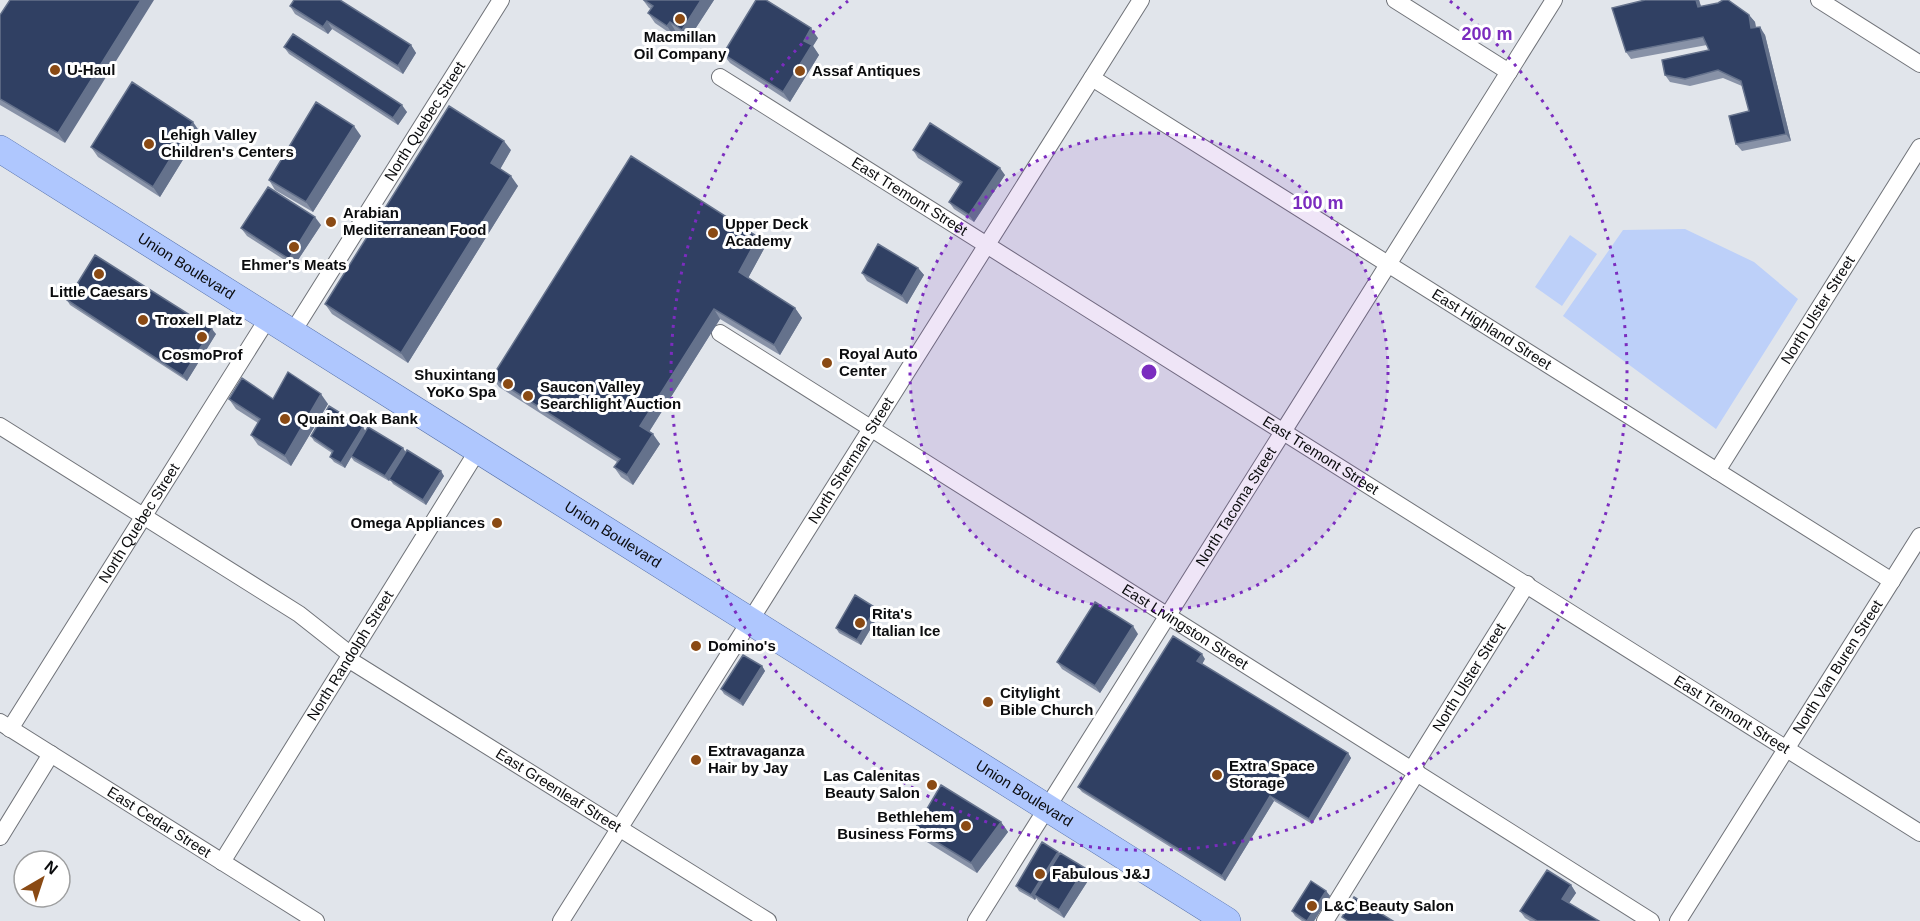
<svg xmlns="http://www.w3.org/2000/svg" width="1920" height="921" viewBox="0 0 1920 921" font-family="Arial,sans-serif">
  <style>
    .green { fill: #bdd0f9 }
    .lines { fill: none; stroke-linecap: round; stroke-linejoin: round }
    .street-casing { stroke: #707379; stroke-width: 18 }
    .primary-casing { stroke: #526ea9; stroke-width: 28 }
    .street { stroke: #fff; stroke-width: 16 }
    .primary { stroke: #afc7fe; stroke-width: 27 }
    .wall { fill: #8892a7 }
    .shaded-wall { fill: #65728c }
    .building { fill: #304063; stroke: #65728c; stroke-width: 1.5 }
    .ring { fill: none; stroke: #7b2cbf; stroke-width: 3; stroke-dasharray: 3 6 }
    .poi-dot { fill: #8a4a14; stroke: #fff; stroke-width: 2 }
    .labels { text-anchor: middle; stroke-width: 6; stroke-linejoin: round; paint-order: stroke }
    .poi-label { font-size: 15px; font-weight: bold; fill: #0b0c0e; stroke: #fff; text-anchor: start }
    .street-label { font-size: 15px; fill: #0b0c0e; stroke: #fff }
    .centre { fill: #7b2cbf; stroke: #fff; stroke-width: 3 }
    .ring-label { font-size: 18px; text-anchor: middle; font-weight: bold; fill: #7b2cbf; stroke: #fff; stroke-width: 6; stroke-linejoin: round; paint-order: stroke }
  </style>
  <rect width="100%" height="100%" fill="#e1e5eb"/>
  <path class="green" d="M1685,229l69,33 44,37 -82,130 -153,-113 60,-86z
    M1570,235l27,19 -35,52 -27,-19z"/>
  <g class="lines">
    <defs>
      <g id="street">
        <path d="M1395,0l114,72"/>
        <path d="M1819,0l101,64"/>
        <path id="s1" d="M720,77l1200,756"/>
        <path id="s2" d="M1092,78l800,503"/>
        <path id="s3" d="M292,333l209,-333"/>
        <path id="s4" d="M720,333l931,588"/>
        <path d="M0,426l299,188 52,41"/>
        <path id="s5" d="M1717,471l203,-324"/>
        <path id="s6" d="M348,659l420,262"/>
        <path id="s7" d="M0,722l316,199"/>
        <path id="s8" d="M10,729l258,-411"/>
        <path id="s9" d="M1412,769l115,-185"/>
        <path d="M0,837l51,-83"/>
        <path id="s10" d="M222,862l256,-412"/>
        <path id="s11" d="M561,921l580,-921"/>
        <path id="s12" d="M976,921l578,-921"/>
        <path d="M1325,921l92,-149"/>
        <path id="s13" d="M1678,921l242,-385"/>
      </g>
      <g id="primary">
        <path id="s14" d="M0,149l1227,772"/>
      </g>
    </defs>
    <use href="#street" class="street-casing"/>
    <use href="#primary" class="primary-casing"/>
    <use href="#street" class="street"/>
    <use href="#primary" class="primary"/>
  </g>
  <path class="wall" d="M643,0h71l-26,40 -12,-8 -2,4 -19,-13 -7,-10 3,-4 -2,-1z
    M1645,0h54l2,6 48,9 6,7 1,6 9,7 26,106 -49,10 -6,-7 13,-33 -7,-25 -19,-8 -33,8 -20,-4 -5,-7 44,-25 -2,-5 -76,14 -5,-7z
    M290,6l121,39 5,8 -13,21 -71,-45 -4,5 -33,-20z
    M0,15l65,128 -65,-38z
    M818,38l-5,8 6,9 -29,47 -60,-39 -7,-9z
    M284,47l123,65 -9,13 -109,-71z
    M200,132l-40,65 -62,-40 -7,-10z
    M361,136l-48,76 -38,-22 -6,-10z
    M511,150l-11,19 18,17 -110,177 -76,-49 -7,-10z
    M913,150l92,25 -31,47 -20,-13 -5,-7 11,-18 -42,-26z
    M321,225l-27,41 -47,-30 -6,-8z
    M765,247l-17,31 47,30 7,10 -22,37 -60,-36 -71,113 11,12 -27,41 -12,-8 -7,-10 3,-5 -118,-75 -7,-10z
    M918,268l6,7 -17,29 -40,-23 -5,-8z
    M67,300l149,34 -29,47 -117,-76z
    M229,399h44l55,5 -37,62 -33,-21 -7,-10 7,-12 -22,-14z
    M366,431l37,17 3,5 38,23 -18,29 -33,-21 -3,-5 -1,2 -35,-20 -3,-4 -6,11 -11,-6 -4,-5 2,-4 -18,-12 -3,-5z
    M880,613l-19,32 -22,-12 -3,-5z
    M1138,634l-38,59 -38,-24 -5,-7z
    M1205,659l-3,5 146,89 3,5 -39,66 -38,-23 -49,80 -143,-89 -4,-5z
    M762,666l3,5 -22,35 -19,-12 -3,-5z
    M1001,822l7,10 -31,41 -55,-34 -7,-10z
    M1058,852l1,2 26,14 6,8 -27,42 -25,-16 -3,-4 -1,2 -16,-9 -3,-5z
    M1571,885l5,8 -7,10 30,18h-69l-5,-3 -5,-7z
    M1326,891l4,5 -16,25h-12l-7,-5 -3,-5z"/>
  <path class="shaded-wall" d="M141,0h13l-89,143 -7,-10z
    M701,0h13l-26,40 -6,-10z
    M1696,0h3l4,14 -5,-7z
    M1749,15l6,7 2,13 -6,-7z
    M327,21l5,8 -4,5 -5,-7z
    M670,22l6,10 -2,4 -7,-10z
    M1760,27l5,8 26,106 -5,-7z
    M811,28l7,10 -5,8 6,9 -29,47 -7,-10 21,-51z
    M411,45l5,8 -13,21 -5,-8z
    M402,105l5,7 -9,13 -5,-7z
    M193,122l7,10 -40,65 -7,-10z
    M354,126l7,10 -48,76 -7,-10z
    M504,141l7,9 -13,23 -7,-10z
    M1000,168l5,7 -31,47 -5,-7z
    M511,176l7,10 -110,177 -7,-10z
    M315,217l6,8 -27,41 -5,-7z
    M758,237l7,10 -19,35 -7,-10z
    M918,268l6,7 -17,29 -5,-8z
    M795,308l7,10 -22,37 -6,-10z
    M714,309l6,10 -73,116 -7,-9z
    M212,329l4,5 -29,47 -4,-5z
    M321,394l7,10 -37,62 -6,-10z
    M363,427l3,5 -21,36 -4,-5z
    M653,434l7,10 -27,41 -6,-10z
    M403,448l3,5 -17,28 -4,-5z
    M441,471l3,5 -18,29 -3,-5z
    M876,608l4,5 -19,32 -4,-5z
    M1133,626l5,8 -38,59 -5,-7z
    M1202,654l3,5 -4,7 -4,-5z
    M762,666l3,5 -22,35 -3,-5z
    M1348,753l3,5 -39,66 -3,-5z
    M1270,796l4,5 -49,80 -3,-5z
    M1001,822l7,10 -31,41 -6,-10z
    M1058,852l3,5 -27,38 2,3 -1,2 -4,-5z
    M1085,868l6,8 -27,42 -5,-8z
    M1571,885l5,8 -9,13 -5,-7z
    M1326,891l4,5 -16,25h-7z"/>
  <path class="building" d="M10,0h131l-83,133 -58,-34v-84z
    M294,0h46l71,45 -13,21 -71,-45 -4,6 -33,-21z
    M644,0h57l-19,30 -12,-8 -3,4 -19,-13 5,-7z
    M756,0h10l45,28 -7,13 8,4 -29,47 -60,-38z
    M1645,0h51l2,7 20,-4 5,-3h5l21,15 2,13 9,-1 26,107 -50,10 -7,-28 20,-5 -8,-30 -23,-11 -33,9 -20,-4 -3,-15 47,-10 -6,-13 -77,15 -14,-44z
    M293,34l109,71 -9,13 -109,-71z
    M132,82l61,40 -40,65 -62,-40z
    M316,102l38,24 -48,76 -37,-22z
    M449,106l55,35 -13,22 20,13 -110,177 -76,-49z
    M930,123l70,45 -31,47 -20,-13 13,-20 -49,-32z
    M631,156l127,81 -19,35 56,36 -21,37 -60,-36 -74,117 13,8 -26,41 -13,-8 6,-8 -128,-82z
    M268,187l47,30 -26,42 -48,-31z
    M878,244l40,24 -16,28 -40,-23z
    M95,255l117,74 -29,47 -116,-76z
    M288,372l33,22 -36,62 -34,-21 9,-16 -31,-20 13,-21 31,21z
    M329,406l34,21 -22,36 -11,-6 3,-6 -22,-15z
    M368,427l35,21 -18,28 -34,-20z
    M407,450l34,21 -18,29 -34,-21z
    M855,595l21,13 -19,32 -21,-12z
    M1095,602l38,24 -38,60 -38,-24z
    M1173,636l29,18 -5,7 151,92 -39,66 -39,-23 -48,80 -144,-89z
    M743,655l19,11 -22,35 -19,-12z
    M941,785l60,37 -30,41 -56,-34z
    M1042,842l16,10 -27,43 -15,-9z
    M1060,853l25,15 -26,42 -25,-15z
    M1547,870l24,15 -9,14 37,22h-62l-17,-10z
    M1311,881l15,10 -19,30 -15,-10z
    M1354,897l39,24h-45l-6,-4z"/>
  <circle cx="1149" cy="372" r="239" fill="#7b2cbf" fill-opacity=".12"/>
  <g class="ring">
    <circle cx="1149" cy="372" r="239"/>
    <path d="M1450 1A478 478 0 1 1 848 1"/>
  </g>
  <g class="poi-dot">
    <circle cx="680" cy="19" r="6"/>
    <circle cx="55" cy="70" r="6"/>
    <circle cx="800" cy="71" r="6"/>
    <circle cx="149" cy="144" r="6"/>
    <circle cx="331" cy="222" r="6"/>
    <circle cx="713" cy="233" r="6"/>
    <circle cx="294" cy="247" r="6"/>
    <circle cx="99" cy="274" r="6"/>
    <circle cx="143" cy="320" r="6"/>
    <circle cx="202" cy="337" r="6"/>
    <circle cx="827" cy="363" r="6"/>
    <circle cx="508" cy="384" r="6"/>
    <circle cx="528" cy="396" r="6"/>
    <circle cx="285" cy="419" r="6"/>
    <circle cx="497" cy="523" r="6"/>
    <circle cx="860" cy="623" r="6"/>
    <circle cx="696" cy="646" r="6"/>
    <circle cx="988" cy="702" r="6"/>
    <circle cx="696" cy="760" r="6"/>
    <circle cx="1217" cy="775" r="6"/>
    <circle cx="932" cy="785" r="6"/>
    <circle cx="966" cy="826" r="6"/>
    <circle cx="1040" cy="874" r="6"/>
    <circle cx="1312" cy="906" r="6"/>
  </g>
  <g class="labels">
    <g class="poi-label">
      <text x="680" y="42" text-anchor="middle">Macmillan<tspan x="680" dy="17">Oil Company</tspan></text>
      <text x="67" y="75">U-Haul</text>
      <text x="812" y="76">Assaf Antiques</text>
      <text x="161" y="140">Lehigh Valley<tspan x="161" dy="17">Children's Centers</tspan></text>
      <text x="343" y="218">Arabian<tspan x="343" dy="17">Mediterranean Food</tspan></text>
      <text x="725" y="229">Upper Deck<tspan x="725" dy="17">Academy</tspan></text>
      <text x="294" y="270" text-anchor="middle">Ehmer's Meats</text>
      <text x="99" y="297" text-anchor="middle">Little Caesars</text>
      <text x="155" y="325">Troxell Platz</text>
      <text x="839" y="359">Royal Auto<tspan x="839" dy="17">Center</tspan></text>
      <text x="202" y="360" text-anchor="middle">CosmoProf</text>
      <text x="496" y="380" text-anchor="end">Shuxintang<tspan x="496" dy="17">YoKo Spa</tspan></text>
      <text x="540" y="392">Saucon Valley<tspan x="540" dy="17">Searchlight Auction</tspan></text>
      <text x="297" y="424">Quaint Oak Bank</text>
      <text x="485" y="528" text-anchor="end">Omega Appliances</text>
      <text x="872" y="619">Rita's<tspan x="872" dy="17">Italian Ice</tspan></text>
      <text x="708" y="651">Domino's</text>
      <text x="1000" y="698">Citylight<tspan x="1000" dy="17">Bible Church</tspan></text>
      <text x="708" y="756">Extravaganza<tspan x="708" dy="17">Hair by Jay</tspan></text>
      <text x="1229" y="771">Extra Space<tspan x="1229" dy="17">Storage</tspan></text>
      <text x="920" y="781" text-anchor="end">Las Calenitas<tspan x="920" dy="17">Beauty Salon</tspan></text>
      <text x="954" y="822" text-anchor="end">Bethlehem<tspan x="954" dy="17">Business Forms</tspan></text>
      <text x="1052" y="879">Fabulous J&amp;J</text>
      <text x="1324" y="911">L&amp;C Beauty Salon</text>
    </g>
    <g class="street-label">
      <text dy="5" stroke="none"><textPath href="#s3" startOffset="250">North Quebec Street</textPath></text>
      <text dy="5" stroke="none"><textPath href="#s1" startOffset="224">East Tremont Street</textPath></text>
      <text dy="5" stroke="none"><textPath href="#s14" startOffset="220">Union Boulevard</textPath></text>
      <text dy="5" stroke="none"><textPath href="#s5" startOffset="190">North Ulster Street</textPath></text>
      <text dy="5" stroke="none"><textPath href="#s2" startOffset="472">East Highland Street</textPath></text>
      <text dy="5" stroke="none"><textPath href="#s1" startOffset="710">East Tremont Street</textPath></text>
      <text dy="5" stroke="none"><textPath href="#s11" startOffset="544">North Sherman Street</textPath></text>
      <text dy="5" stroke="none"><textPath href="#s12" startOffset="489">North Tacoma Street</textPath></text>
      <text dy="5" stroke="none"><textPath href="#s8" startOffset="243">North Quebec Street</textPath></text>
      <text dy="5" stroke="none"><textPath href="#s14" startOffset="724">Union Boulevard</textPath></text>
      <text dy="5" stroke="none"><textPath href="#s4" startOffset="550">East Livingston Street</textPath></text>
      <text dy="5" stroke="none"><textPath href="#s10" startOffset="243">North Randolph Street</textPath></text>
      <text dy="5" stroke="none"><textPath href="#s13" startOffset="300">North Van Buren Street</textPath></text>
      <text dy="5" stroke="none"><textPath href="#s9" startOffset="108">North Ulster Street</textPath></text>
      <text dy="5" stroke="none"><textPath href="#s1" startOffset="1196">East Tremont Street</textPath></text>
      <text dy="5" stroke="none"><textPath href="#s6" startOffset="248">East Greenleaf Street</textPath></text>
      <text dy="5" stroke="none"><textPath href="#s14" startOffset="1210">Union Boulevard</textPath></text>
      <text dy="5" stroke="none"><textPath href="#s7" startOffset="188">East Cedar Street</textPath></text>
    </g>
  </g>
  <circle cx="1149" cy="372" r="9" class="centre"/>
  <g class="ring-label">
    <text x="1487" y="40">200 m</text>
    <text x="1318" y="209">100 m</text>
  </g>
  <g transform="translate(42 879) rotate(39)"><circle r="28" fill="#ffffff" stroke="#9d9e9f" stroke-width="1.5"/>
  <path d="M0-4.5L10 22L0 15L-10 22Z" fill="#8a4a14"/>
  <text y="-9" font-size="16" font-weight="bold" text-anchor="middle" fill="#0b0c0e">N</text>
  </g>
</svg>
